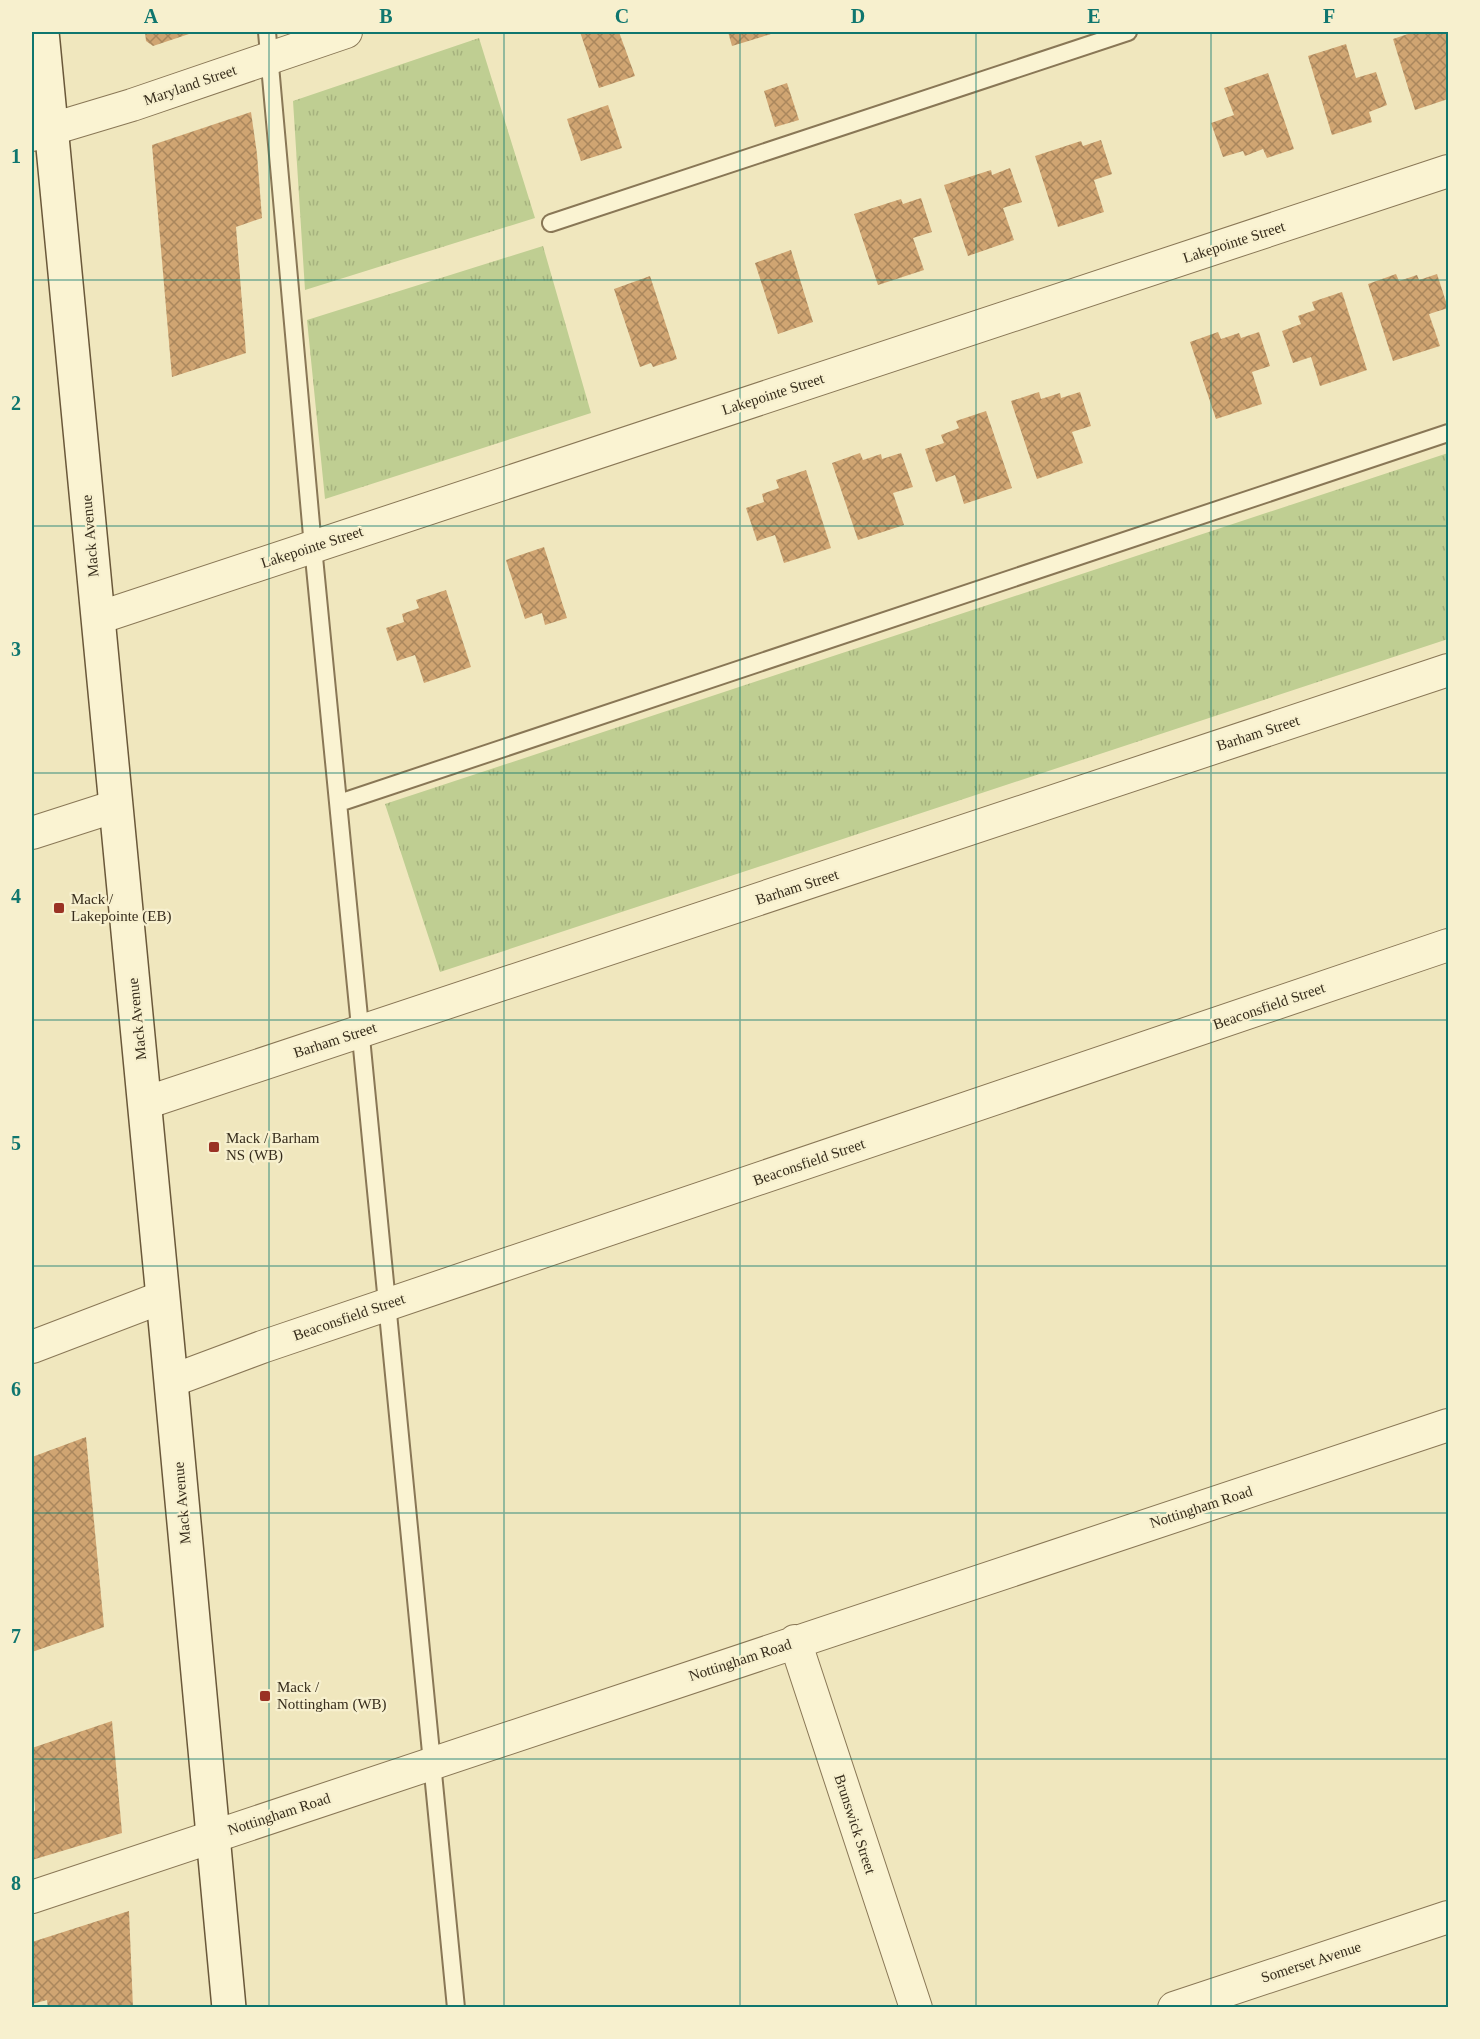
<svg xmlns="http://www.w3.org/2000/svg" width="1480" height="2039" viewBox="0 0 1480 2039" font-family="Georgia,serif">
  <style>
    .grass { fill: url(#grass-tufts) }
    .building { fill: url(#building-cross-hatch) }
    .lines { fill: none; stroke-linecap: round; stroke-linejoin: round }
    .lane-casing { stroke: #897756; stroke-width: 20 }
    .street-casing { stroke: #897756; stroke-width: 34 }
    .secondary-casing { stroke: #6a583a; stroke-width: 36 }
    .lane { stroke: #faf3d2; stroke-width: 16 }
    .street { stroke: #faf3d2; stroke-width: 32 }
    .secondary { stroke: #faf3d2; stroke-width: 33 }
    .grid { fill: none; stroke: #0f766e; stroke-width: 1.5; stroke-opacity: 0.55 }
    .poi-dot { fill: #9a3224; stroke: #f7f0ce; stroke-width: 2 }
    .labels { text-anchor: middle; stroke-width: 4.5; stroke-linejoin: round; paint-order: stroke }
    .street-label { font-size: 15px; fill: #372d1c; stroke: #f7f0ce }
    .poi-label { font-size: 15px; fill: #372d1c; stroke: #f7f0ce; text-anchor: start }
    .neatline { fill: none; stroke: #0f766e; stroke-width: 2 }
    .grid-label { font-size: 20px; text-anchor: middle; font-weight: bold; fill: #0f766e }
  </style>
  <defs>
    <pattern id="grass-tufts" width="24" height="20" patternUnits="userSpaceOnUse" patternTransform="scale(1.5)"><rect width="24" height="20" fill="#bfce92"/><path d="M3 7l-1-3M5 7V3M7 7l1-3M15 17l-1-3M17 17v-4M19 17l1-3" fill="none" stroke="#a5b17d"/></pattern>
    <pattern id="building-cross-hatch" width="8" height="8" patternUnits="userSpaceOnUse" patternTransform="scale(1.5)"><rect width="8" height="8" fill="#d0a572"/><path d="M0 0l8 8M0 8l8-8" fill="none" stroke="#aa875d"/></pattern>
  </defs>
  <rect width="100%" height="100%" fill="#f0e7be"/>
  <path class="grass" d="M479,38l56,180 -230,72 -12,-189z
    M543,246l48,167 -266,86 -18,-179z
    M1448,453v186l-1008,333 -55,-168z"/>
  <path class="building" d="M145,32h50l-42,14 -7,-5z
    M580,32h39l16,44 -36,12z
    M728,32h42l1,2 -39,12z
    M1414,32h34v67l-33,11 -22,-71z
    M1346,44l10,34 20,-6 11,33 -18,7 3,10 -40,13 -24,-79z
    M1268,73l26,76 -27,9 -4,-9 -18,7 -2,-5 -20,6 -12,-34 23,-8 -10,-27z
    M787,83l12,37 -24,7 -11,-36z
    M608,105l14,43 -41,13 -14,-42z
    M251,112l6,42 5,64 -26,9 10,126 -74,24 -20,-232z
    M1101,140l11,34 -18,6 10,32 -46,15 -23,-71 46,-15 2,5z
    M1010,168l12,34 -19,6 11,32 -46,16 -24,-71 47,-15 1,5z
    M921,198l11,34 -19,6 11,32 -46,15 -24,-71 47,-15 2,5z
    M791,250l22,72 -35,12 -23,-71z
    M1396,274l3,7 18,-6 2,5 18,-6 11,34 -19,6 11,32 -47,15 -25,-77z
    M650,276l27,83 -24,8 -2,-4 -11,4 -26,-78z
    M1342,292l25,78 -47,16 -9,-29 -18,6 -11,-32 19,-7 -3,-8 17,-6 -3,-8z
    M1218,332l3,7 18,-6 2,5 18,-6 11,34 -18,6 10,32 -46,15 -26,-77z
    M1039,392l2,7 19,-6 1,5 19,-6 11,34 -19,6 11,31 -46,16 -26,-78z
    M986,411l26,77 -48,16 -9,-29 -19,7 -11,-33 19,-6 -3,-8 18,-7 -3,-7z
    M860,453l3,7 18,-6 1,5 19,-6 12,34 -20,6 11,32 -46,15 -26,-77z
    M806,470l25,78 -47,15 -9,-28 -18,6 -11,-33 18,-6 -2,-8 17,-6 -3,-8z
    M544,547l23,71 -22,7 -3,-12 -17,6 -19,-59z
    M446,590l25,77 -47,16 -9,-28 -18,6 -11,-33 18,-6 -2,-8 17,-6 -3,-8z
    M86,1437l18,190 -72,25v-195z
    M112,1721l10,112 -90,27v-48l3,-1 -3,-63z
    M129,1911l4,97h-85l-1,-8 -15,4v-62z"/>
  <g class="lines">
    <defs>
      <path id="lane" d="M267,32l46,515 143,1461
        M551,223l577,-191
        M339,803l1109,-370"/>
      <path id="street" d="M32,135l100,-30 214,-73
        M98,618l1350,-447
        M32,833l84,-27
        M145,1103l1303,-433
        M32,1347l131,-50
        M171,1381l91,-34 1186,-402
        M795,1641l121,367
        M32,1897l1416,-472
        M1174,2008l274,-91"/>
      <path id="secondary" d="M42,32l126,1318 61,658"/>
    </defs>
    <use href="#lane" class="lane-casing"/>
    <use href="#street" class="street-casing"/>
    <use href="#secondary" class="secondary-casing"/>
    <use href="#lane" class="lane"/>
    <use href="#street" class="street"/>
    <use href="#secondary" class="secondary"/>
  </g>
  <path class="grid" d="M269,32v1976M504,32v1976M740,32v1976M976,32v1976M1211,32v1976M32,280h1416M32,526h1416M32,773h1416M32,1020h1416M32,1266h1416M32,1513h1416M32,1759h1416"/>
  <g class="poi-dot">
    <rect x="53" y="902" width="12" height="12" rx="3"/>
    <rect x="208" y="1141" width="12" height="12" rx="3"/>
    <rect x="259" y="1690" width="12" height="12" rx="3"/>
  </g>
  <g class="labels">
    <g class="street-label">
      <text transform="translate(190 85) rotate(-19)" y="5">Maryland Street</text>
      <text transform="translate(1234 242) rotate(-18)" y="5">Lakepointe Street</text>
      <text transform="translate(773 394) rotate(-18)" y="5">Lakepointe Street</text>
      <text transform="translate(90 536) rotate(-95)" y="5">Mack Avenue</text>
      <text transform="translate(312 547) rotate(-18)" y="5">Lakepointe Street</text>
      <text transform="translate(1258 733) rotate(-18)" y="5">Barham Street</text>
      <text transform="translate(797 887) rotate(-18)" y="5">Barham Street</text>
      <text transform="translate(1269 1006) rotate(-19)" y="5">Beaconsfield Street</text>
      <text transform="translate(137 1019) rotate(-96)" y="5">Mack Avenue</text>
      <text transform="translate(335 1040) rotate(-18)" y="5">Barham Street</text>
      <text transform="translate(809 1162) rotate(-19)" y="5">Beaconsfield Street</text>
      <text transform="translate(349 1317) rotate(-19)" y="5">Beaconsfield Street</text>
      <text transform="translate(182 1503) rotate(-95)" y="5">Mack Avenue</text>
      <text transform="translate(1201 1507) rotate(-18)" y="5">Nottingham Road</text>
      <text transform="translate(740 1660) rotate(-18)" y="5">Nottingham Road</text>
      <text transform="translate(279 1814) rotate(-18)" y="5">Nottingham Road</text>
      <text transform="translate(855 1824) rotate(72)" y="5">Brunswick Street</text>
      <text transform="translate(1311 1962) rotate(-18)" y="5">Somerset Avenue</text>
    </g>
    <g class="poi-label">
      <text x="71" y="904">Mack /<tspan x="71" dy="17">Lakepointe (EB)</tspan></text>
      <text x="226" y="1143">Mack / Barham<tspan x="226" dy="17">NS (WB)</tspan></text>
      <text x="277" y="1692">Mack /<tspan x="277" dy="17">Nottingham (WB)</tspan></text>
    </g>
  </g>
  <rect width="1480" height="2039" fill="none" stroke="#f7f0ce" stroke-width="66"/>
  <rect x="33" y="33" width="1414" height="1973" class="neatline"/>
  <g class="grid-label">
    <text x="151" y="23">A</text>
    <text x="386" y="23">B</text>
    <text x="622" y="23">C</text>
    <text x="858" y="23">D</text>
    <text x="1094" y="23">E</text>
    <text x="1329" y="23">F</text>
    <text x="16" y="163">1</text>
    <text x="16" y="410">2</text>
    <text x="16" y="656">3</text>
    <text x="16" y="903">4</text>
    <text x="16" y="1150">5</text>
    <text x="16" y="1396">6</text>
    <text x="16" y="1643">7</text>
    <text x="16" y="1890">8</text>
  </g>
</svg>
